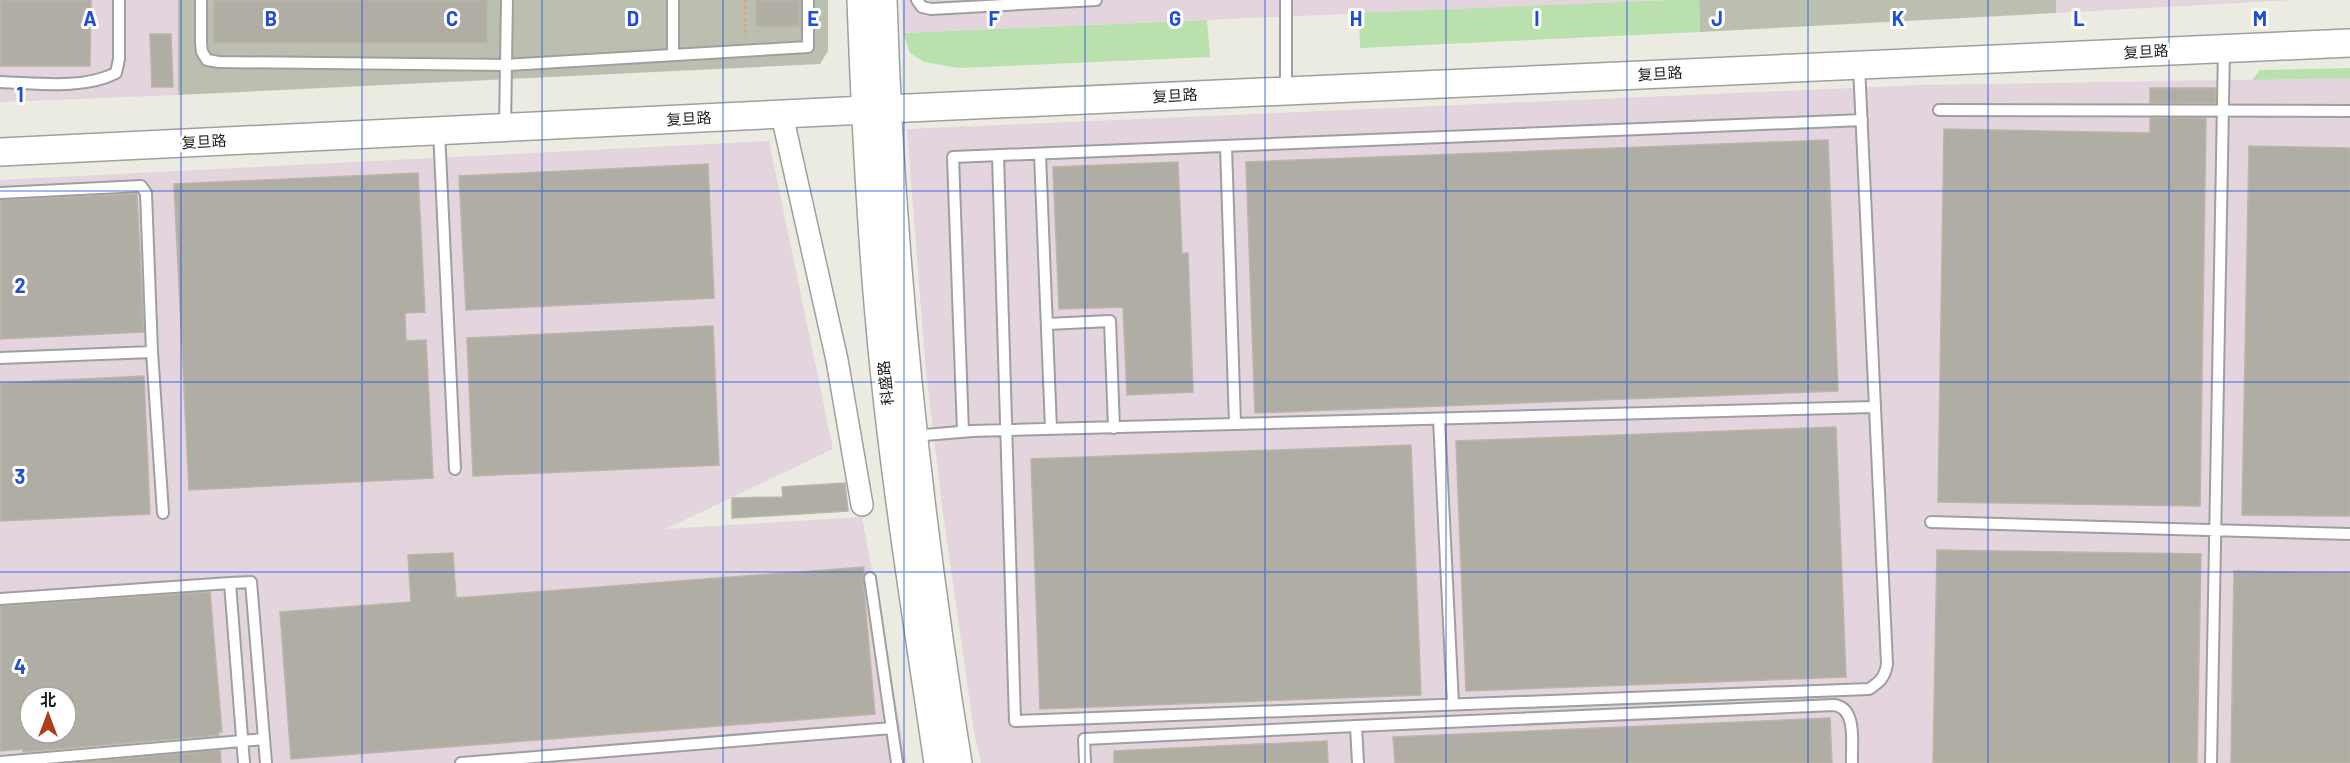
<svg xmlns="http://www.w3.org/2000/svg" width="2350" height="763" viewBox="0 0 2350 763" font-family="Barlow,'Noto Sans SC',sans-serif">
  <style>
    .industrial { fill: #e4d4dd; fill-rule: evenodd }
    .construction { fill: #bbbfaf }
    .grass { fill: #b9e0ad }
    .building { fill: #b0ada5; stroke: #bbb5a6; stroke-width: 1.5; fill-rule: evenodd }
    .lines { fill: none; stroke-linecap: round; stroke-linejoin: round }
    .service-casing { stroke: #9f9f9f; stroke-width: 14 }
    .minor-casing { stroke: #9f9f9f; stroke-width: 24 }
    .tertiary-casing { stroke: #9f9f9f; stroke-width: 30 }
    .path { stroke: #e89f76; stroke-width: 3; stroke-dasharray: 3 3; stroke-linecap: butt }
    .service { stroke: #fff; stroke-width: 10 }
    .minor { stroke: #fff; stroke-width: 21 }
    .tertiary { stroke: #fff; stroke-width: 27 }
    .grid { fill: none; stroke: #1d4ed8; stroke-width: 1.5; stroke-opacity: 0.55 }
    .labels { text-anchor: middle; stroke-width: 6; stroke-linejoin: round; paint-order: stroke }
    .street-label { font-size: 15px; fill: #1b1b1b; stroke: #fff }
    .grid-label { font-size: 20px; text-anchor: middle; font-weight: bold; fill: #1d4ed8; stroke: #fff; stroke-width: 6; stroke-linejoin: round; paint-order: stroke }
  </style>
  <rect width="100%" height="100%" fill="#ebebe2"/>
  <path class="industrial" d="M0,0h178v95l-178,7z
    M902,0h767l-766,33z
    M2056,0h235l-235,13z
    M2350,78v685h-1369l-7,-31 -32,-226 -17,-145 -18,-232 1012,-44z
    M769,141l64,308 -167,80 196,-12 45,246h-907v-583zM30,697h36v36h-36z"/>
  <path class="construction" d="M178,0h650v51l-8,13 -642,31z
    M1699,0h357v13l-356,19z"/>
  <path class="grass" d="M1669,0h30l1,32 -340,16 -1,-35z
    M1207,20l3,37 -252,11 -34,-6 -14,-9 -7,-20z
    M2350,68v10l-98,2 8,-10z"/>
  <path class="building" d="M0,0h91l-1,66h-90z
    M214,0h273v43h-273z
    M756,0h44v26h-44z
    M150,34h21l2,53h-21z
    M2150,88h66v15h-66z
    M2150,118h56l-6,388 -262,-4 6,-373 206,4z
    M1828,140l10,251 -583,22 -9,-251z
    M2249,146l101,2v368l-108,-1z
    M1178,162l4,92 6,-1 5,139 -66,3 -4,-88 -64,2 -6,-142z
    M708,164l6,134 -248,12 -7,-134z
    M418,173l7,139 -20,1 1,28 20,-1 7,138 -244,12 -15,-306z
    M137,194l7,138 -144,7v-139z
    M713,326l6,139 -246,11 -6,-138z
    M144,376l6,138 -150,7v-138z
    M1836,427l10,250 -380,14 -10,-250z
    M1411,445l10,250 -381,14 -9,-250z
    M845,483l3,28 -116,7v-20l51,-1 -1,-10z
    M1937,550l264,4 -4,209h-264z
    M453,553l3,45 408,-31 -1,12 12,135 -584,45 -11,-147 131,-10 -3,-47z
    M2234,571l116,2v190h-119z
    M210,592l12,140h-3v3l-196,17v-3l-23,2v-145zM30,697h36v36h-36z
    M1830,718l2,45h-437l-2,-26z
    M1327,741l1,22h-214v-12z
    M220,750l1,13h-146z"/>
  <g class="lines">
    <defs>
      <path id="service" d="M201,0v43l1,9 5,8 12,2 287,3 302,-18v-47
        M673,0v55
        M917,0l5,7 9,2 165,-9
        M1286,0v91
        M0,82c37,1 82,8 116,-9l3,-14v-59
        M1939,110l411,1
        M505,127l2,-127
        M439,131l16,338
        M1226,146l9,278
        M1040,154l11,275
        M998,156l17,565 854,-32c11,-7 16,-12 18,-25l-28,-598
        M0,193l141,-7 5,7 6,159 11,161
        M1047,324l63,-3 4,107
        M0,358l152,-6
        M1439,419l14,285
        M963,432l-10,-275 909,-37
        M913,436l59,-5 901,-24
        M1931,522l419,12
        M870,578l27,185
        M0,599l230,-16
        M1356,726l478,-21c24,3 17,40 18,58
        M0,762l264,-23
        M244,763l-14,-180 21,-1 15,181
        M461,763l431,-35
        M1085,763l-1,-24 272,-13 2,37
        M2211,763l13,-714"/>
      <path id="minor" d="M782,115l55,245 25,145"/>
      <path id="tertiary" d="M861,0c4,109 9,218 19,326 13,147 37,292 58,437
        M883,0c8,256 34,511 75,763
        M0,152l886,-43 1464,-66"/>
    </defs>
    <use href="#service" class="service-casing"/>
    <use href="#minor" class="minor-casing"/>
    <use href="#tertiary" class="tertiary-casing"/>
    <path class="path" d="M745,0v37"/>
    <use href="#service" class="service"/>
    <use href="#minor" class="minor"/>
    <use href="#tertiary" class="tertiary"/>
  </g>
  <path class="grid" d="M181,0v763M362,0v763M542,0v763M723,0v763M904,0v763M1085,0v763M1265,0v763M1446,0v763M1627,0v763M1808,0v763M1988,0v763M2169,0v763M0,191h2350M0,382h2350M0,572h2350"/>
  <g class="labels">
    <g class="street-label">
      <text transform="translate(2146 52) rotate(-3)" y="5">复旦路</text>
      <text transform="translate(1660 74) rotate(-3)" y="5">复旦路</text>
      <text transform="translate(1175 96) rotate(-3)" y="5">复旦路</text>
      <text transform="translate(689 119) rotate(-3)" y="5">复旦路</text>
      <text transform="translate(204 142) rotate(-3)" y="5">复旦路</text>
      <text transform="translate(886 383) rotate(-96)" y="5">科盛路</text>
    </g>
  </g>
  <g class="grid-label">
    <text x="90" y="26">A</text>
    <text x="271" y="26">B</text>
    <text x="452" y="26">C</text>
    <text x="633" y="26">D</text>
    <text x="813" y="26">E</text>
    <text x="994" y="26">F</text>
    <text x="1175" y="26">G</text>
    <text x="1356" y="26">H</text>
    <text x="1537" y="26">I</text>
    <text x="1717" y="26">J</text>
    <text x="1898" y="26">K</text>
    <text x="2079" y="26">L</text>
    <text x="2260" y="26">M</text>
    <text x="20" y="102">1</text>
    <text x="20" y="293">2</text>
    <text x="20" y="484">3</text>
    <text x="20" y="674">4</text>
  </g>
  <g transform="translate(48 715)"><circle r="28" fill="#ffffff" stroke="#a4a4a4" stroke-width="1.5"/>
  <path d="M0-4.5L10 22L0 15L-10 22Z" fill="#af3e17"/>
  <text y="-9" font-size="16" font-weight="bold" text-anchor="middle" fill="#1b1b1b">北</text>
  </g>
</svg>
